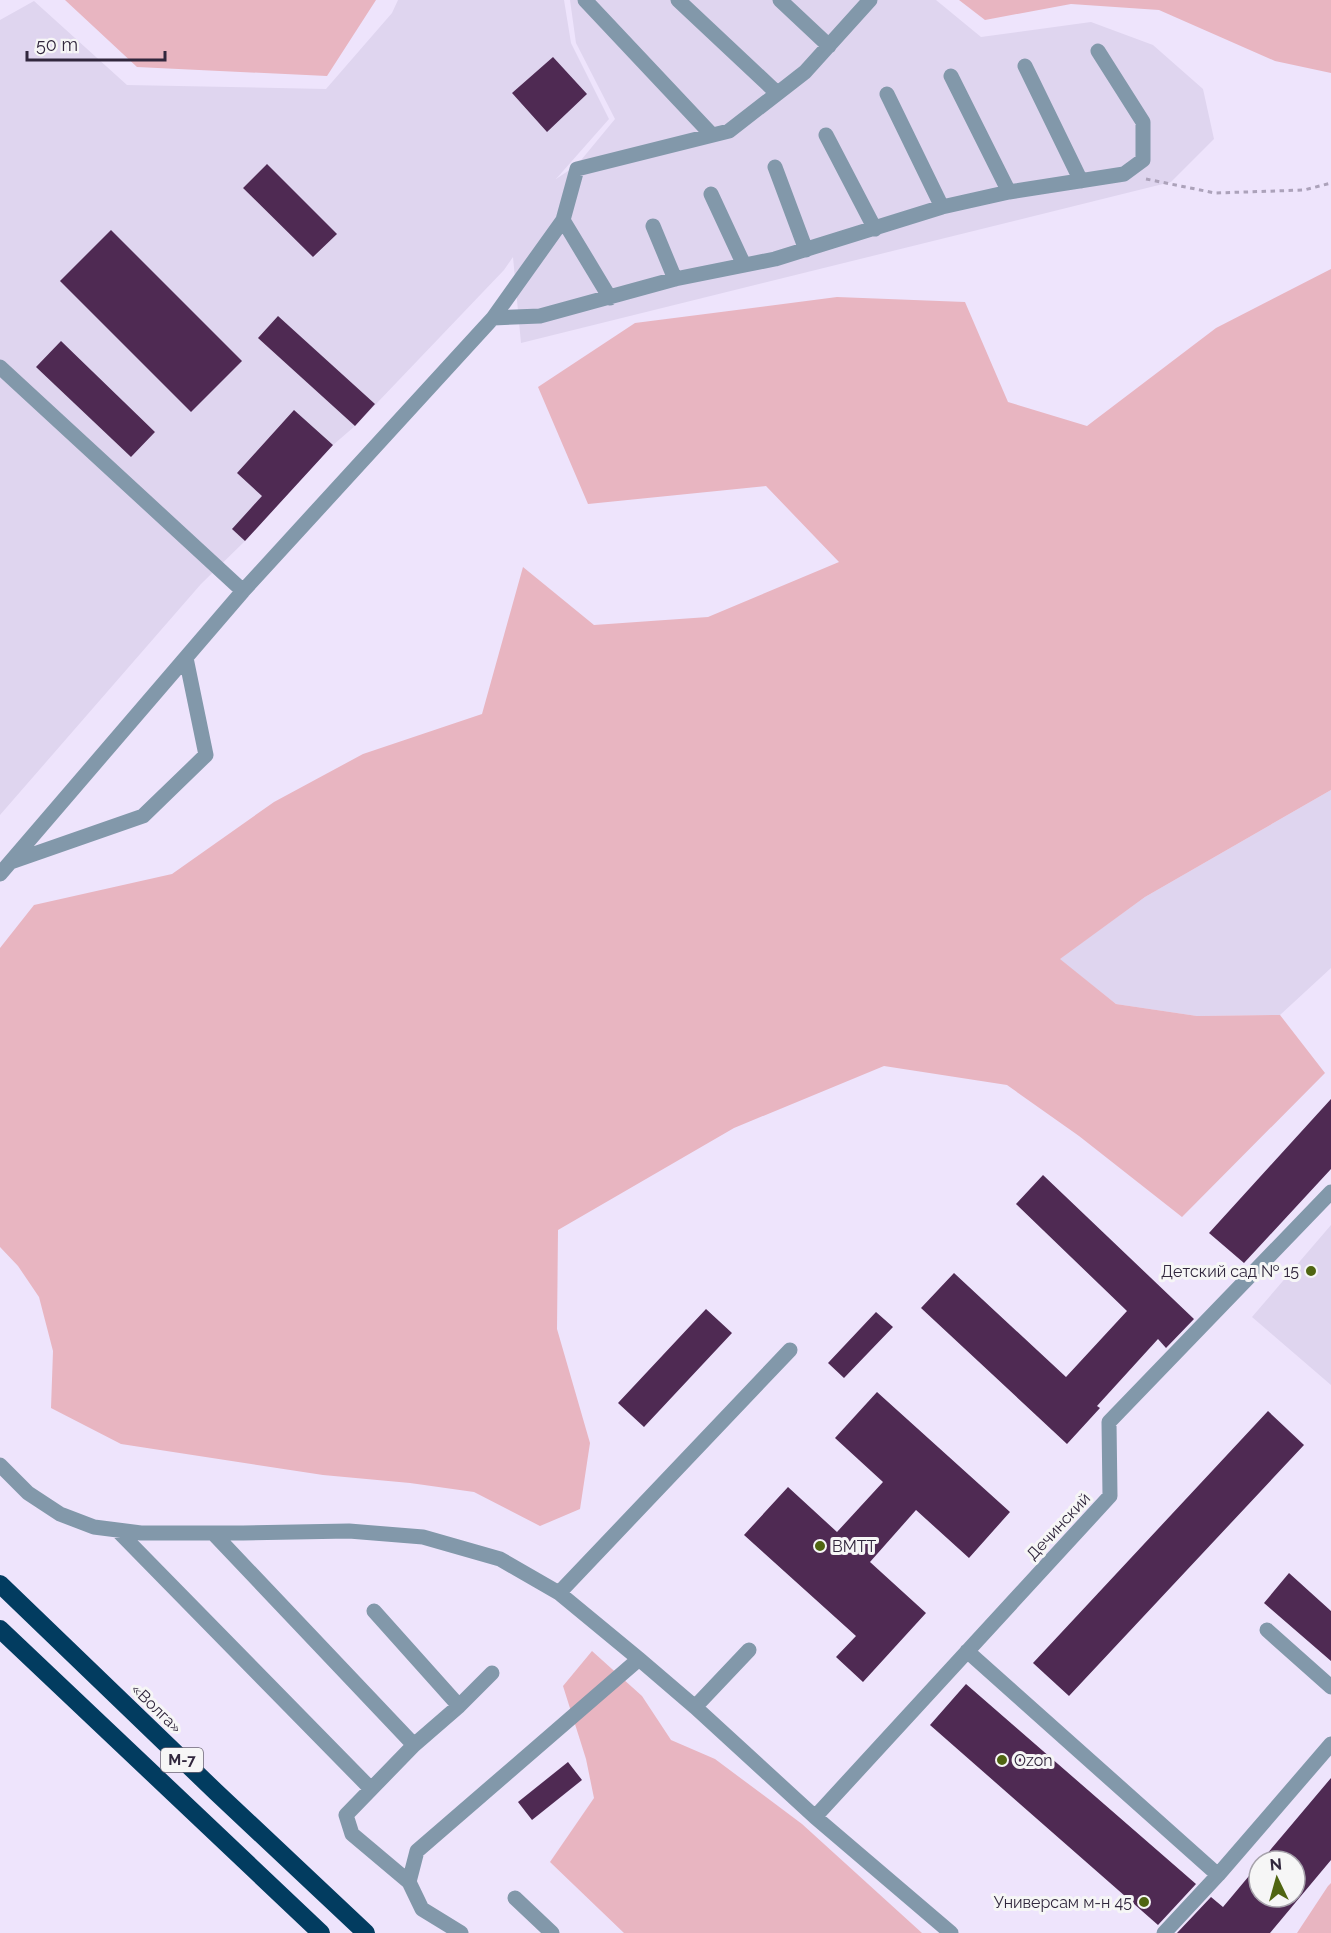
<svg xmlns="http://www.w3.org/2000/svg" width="1331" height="1933" viewBox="0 0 1331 1933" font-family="Raleway,sans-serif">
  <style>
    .built { fill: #dfd5ef; fill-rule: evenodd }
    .green { fill: #e8b5c1 }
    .building { fill: #4f2a53 }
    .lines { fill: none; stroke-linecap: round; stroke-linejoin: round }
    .path { stroke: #aca2ba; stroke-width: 3; stroke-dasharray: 4.5 4.5; stroke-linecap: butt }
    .minor { stroke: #8298aa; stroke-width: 15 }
    .highway { stroke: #023c60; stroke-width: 18 }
    .poi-dot { fill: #4f6511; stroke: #f6f6f6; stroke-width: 2 }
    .labels { text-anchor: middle; stroke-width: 6; stroke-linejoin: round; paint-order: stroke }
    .shield { fill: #f6f6f6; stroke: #6c6574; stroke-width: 1.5 }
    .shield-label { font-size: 15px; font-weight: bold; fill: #31273d }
    .poi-label { font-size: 16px; fill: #31273d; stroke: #f6f6f6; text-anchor: end }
    .street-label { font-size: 16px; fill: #31273d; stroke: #f6f6f6 }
  </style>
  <rect width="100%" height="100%" fill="#eee4fc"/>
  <path class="built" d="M398,0h166l7,43 38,76 -53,60 21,-14 38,-46 -39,-76 -6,-43h366l45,37 110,-15 62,23 50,44 11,50 -43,43 -650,161 -8,-86 -9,13 -149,156 -22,19 -88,96 -44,43 -201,231v-795l34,-19 93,84 199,4 66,-76zM266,165l70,69 -22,23 -71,-69zM61,342l94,90 -24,25 -94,-90z
    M1331,790v178l-51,47 -83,1 -81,-12 -57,-45 86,-62z
    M1331,1225v160l-79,-68z"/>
  <path class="green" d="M65,0h311l-49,76 -190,-9z
    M959,0h372v73l-56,-12 -116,-51 -88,-6 -86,16z
    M1331,269v521l-186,107 -85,62 56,45 81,12 83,-1 45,58 -143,144 -103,-81 -72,-51 -123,-19 -150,62 -176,102 -1,99 33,114 -10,66 -40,17 -66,-34 -64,-9 -87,-8 -202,-31 -70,-36 2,-57 -14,-54 -21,-31 -18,-19v-299l34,-43 138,-31 102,-72 89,-48 119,-40 41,-147 71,58 114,-8 131,-55 -73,-76 -178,18 -50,-117 97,-64 202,-26 128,5 43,100 79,24 129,-98z
    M592,1651l50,45 29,44 44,19 87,65 120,109h-298l-74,-71 44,-64 -8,-39 -23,-73z
    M1331,1883v50h-34l31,-47z"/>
  <path class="building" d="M553,57l34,37 -40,38 -35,-39z
    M267,164l70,70 -24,23 -70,-69z
    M111,230l131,131 -51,51 -131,-131z
    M278,316l97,88 -20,22 -97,-88z
    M61,341l94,91 -24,25 -95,-90z
    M294,410l39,35 -88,96 -13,-12 30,-33 -25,-23z
    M1331,1099v70l-87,94 -35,-30z
    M1043,1175l151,144 -28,29 -8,-9 -61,67 3,2 -33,36 -146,-136 33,-35 112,104 61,-66 -111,-107z
    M706,1309l26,24 -88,94 -26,-24z
    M876,1312l17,15 -49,51 -16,-15z
    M877,1392l133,120 -41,46 -53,-48 -46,52 56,51 -63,69 -27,-25 20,-21 -112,-101 44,-48 49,45 46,-50 -48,-44z
    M1268,1411l36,34 -235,251 -36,-33z
    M1289,1573l42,38v50l-67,-58z
    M966,1684l230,200 -38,41 -228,-200z
    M568,1762l14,18 -50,40 -14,-18z
    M1331,1778v82l-61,73h-93l34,-36 12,10 36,-43v33h36v-36h-34z"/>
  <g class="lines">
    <path class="path" d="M1146,179l69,14 89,-3 27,-7"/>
    <path class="minor" d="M585,0l127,135
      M678,0l99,93
      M780,0l49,46
      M1025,66l56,115
      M951,76l58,116
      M887,94l55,113
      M826,135l49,94
      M775,167l31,83
      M711,194l33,71
      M563,220l47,78
      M653,226l22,53
      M493,318l47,-2 135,-37 100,-20 167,-52 67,-15 115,-18 19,-14v-38l-45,-71
      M0,367l243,224
      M11,862l132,-46 63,-61 -20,-97
      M0,874l243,-283 250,-273 70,-98 14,-51 152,-38 76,-59 65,-72
      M0,1465l28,28 32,21 34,13 47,6h102l106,-2 74,6 77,22 59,34 80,66 56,48 120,110 136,116
      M117,1530l254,259
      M213,1533l201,212
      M559,1593l231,-243
      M374,1611l85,95
      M1267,1630l64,57
      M967,1651l251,224
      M695,1707l54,-57
      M815,1817l295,-321 -1,-74 222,-230
      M409,1882l-57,-48 -6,-19 68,-70 45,-39 33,-33
      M515,1898l37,35
      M461,1933l-39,-24 -13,-27 8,-31 222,-192
      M1164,1933l54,-58 113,-131"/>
    <path class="highway" d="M0,1584l216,208 150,141
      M0,1629l321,304"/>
  </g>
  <g class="poi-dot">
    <circle cx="1311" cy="1271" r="6"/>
    <circle cx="820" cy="1546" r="6"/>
    <circle cx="1002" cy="1760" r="6"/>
    <circle cx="1144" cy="1902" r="6"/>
  </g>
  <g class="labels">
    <rect class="shield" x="161" y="1748" width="42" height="24" rx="4.5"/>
    <g class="shield-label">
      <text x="182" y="1765">М-7</text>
    </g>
    <g class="poi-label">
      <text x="1299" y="1277">Детский сад № 15</text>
      <text x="832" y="1552" text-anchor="start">ВМТТ</text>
      <text x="1014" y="1766" text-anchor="start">Ozon</text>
      <text x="1132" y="1908">Универсам м-н 45</text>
    </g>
    <g class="street-label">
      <text transform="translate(1058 1526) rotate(-47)" y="6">Дечинский</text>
      <text transform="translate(157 1708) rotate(44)" y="6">«Волга»</text>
    </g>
  </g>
  <g transform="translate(1277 1879) rotate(355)"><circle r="28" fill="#f6f6f6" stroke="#a7a3ac" stroke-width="1.5"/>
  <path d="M0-4.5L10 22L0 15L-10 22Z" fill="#4f6511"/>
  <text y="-9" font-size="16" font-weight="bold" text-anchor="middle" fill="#31273d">N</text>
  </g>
  <path d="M27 51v9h138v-9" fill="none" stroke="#31273d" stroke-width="3"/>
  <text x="36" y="51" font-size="18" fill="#31273d" stroke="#f6f6f6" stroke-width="4.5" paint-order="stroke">50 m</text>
</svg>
